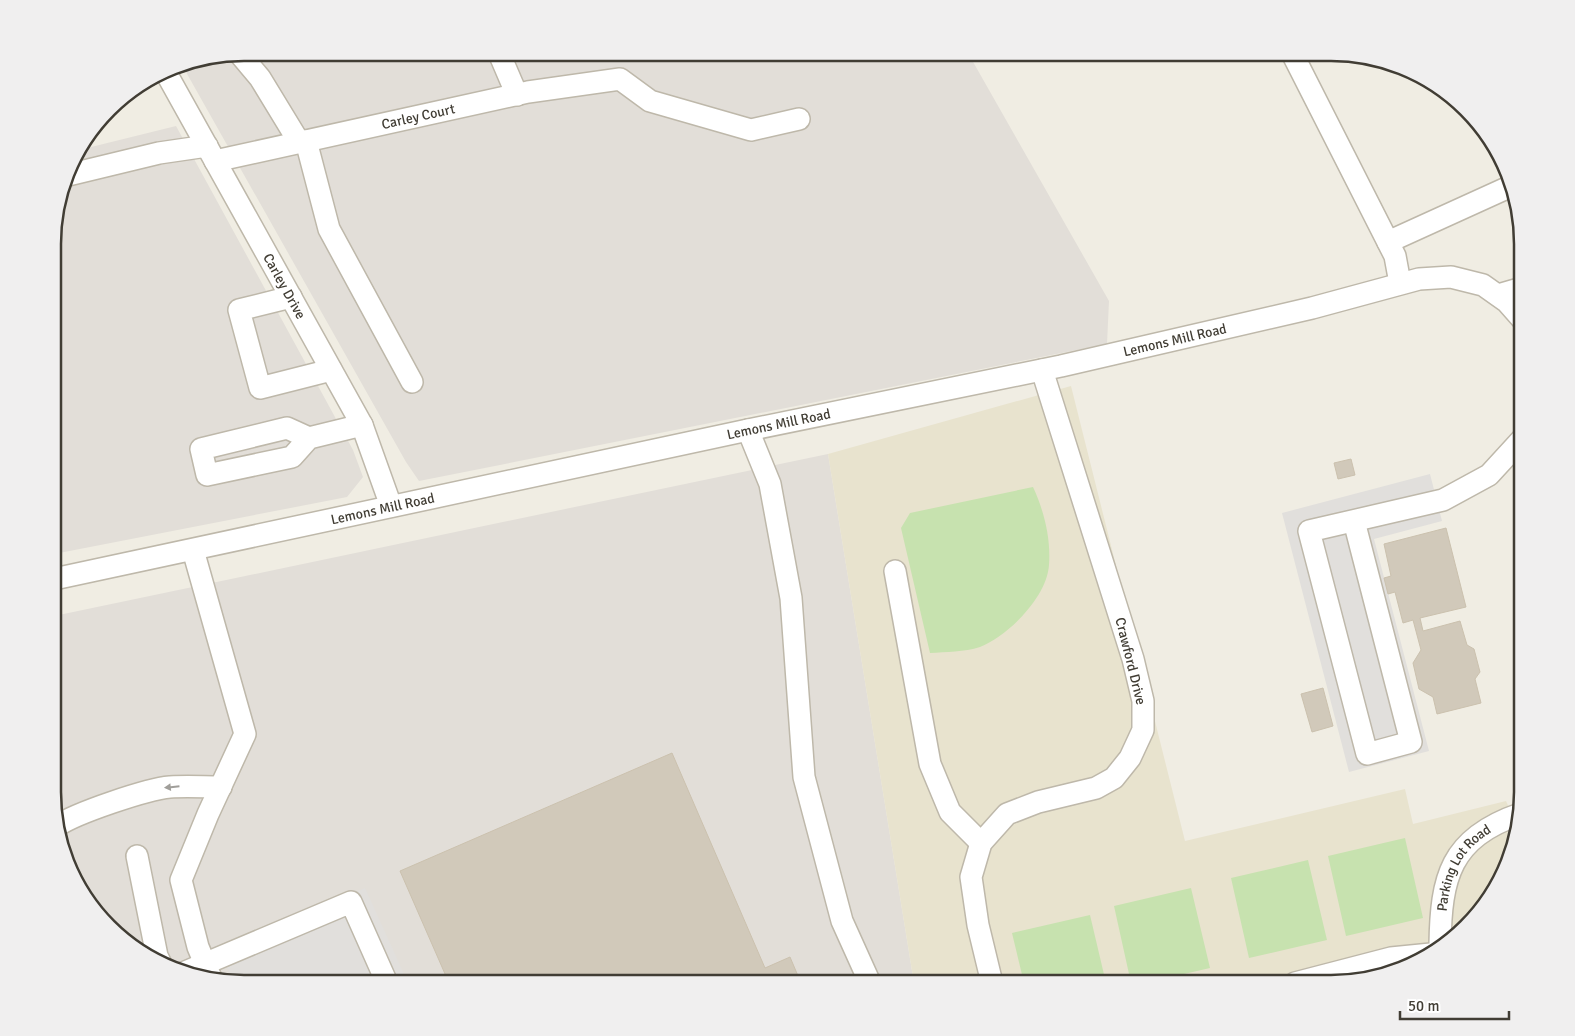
<svg xmlns="http://www.w3.org/2000/svg" width="1575" height="1036" viewBox="0 0 1575 1036" font-family="Signika,sans-serif">
  <style>
    .industrial { fill: #e2ded8 }
    .education { fill: #e8e3ce }
    .green { fill: #c7e2af }
    .parking { fill: #e1dfdc }
    .building { fill: #d1c9ba; stroke: #cbc1ae }
    .lines { fill: none; stroke-linecap: round; stroke-linejoin: round }
    .minor-casing { stroke: #beb8aa; stroke-width: 24 }
    .minor { stroke: #fff; stroke-width: 21 }
    .oneway { fill: #a09e9a }
    .labels { text-anchor: middle; stroke-width: 4; stroke-linejoin: round; paint-order: stroke }
    .street-label { font-size: 14px; fill: #413d34; stroke: #fff }
    .rim { fill: none; stroke: #413d34; stroke-width: 2.5 }
  </style>
  <rect width="100%" height="100%" fill="#f0ede3"/>
  <path class="industrial" d="M244,53h724l141,248 -2,43 -688,137 -13,-19 -224,-397z
    M176,126l177,324 10,27 -16,20 -293,57v-335l18,-60 7,-9z
    M828,454l86,529h-670l-61,-10 -46,-22 -59,-63 -24,-71v-201z"/>
  <path class="education" d="M1071,386l114,455 220,-52 8,35 93,-23 12,26 -6,26 -22,46 -63,59 -84,25h-429l-86,-529z"/>
  <path class="green" d="M1033,487c11,24 18,51 16,78 -2,32 -41,71 -69,82 -16,5 -34,5 -50,6l-29,-125 9,-15z
    M1405,838l18,80 -77,18 -18,-80z
    M1308,860l19,80 -78,18 -18,-80z
    M1191,888l19,80 -65,15h-14l-17,-77z
    M1090,915l16,68h-82l-12,-50z"/>
  <path class="parking" d="M1430,474l12,47 -68,18 55,212 -80,21 -67,-259z
    M365,888l43,95 -174,-1 -14,-30z"/>
  <path class="building" d="M1351,459l4,16 -17,4 -4,-16z
    M1446,528l20,79 -46,11 3,13 37,-10 7,24 7,4 6,23 -5,7 6,24 -44,11 -4,-17 -14,-8 -6,-26 8,-13 -8,-30 -10,3 -8,-31 -7,2 -4,-16 7,-2 -7,-32z
    M1323,688l10,38 -21,6 -11,-38z
    M672,753l93,215 25,-11 11,26h-352l-49,-112z"/>
  <g class="lines">
    <defs>
      <g id="minor">
        <path d="M239,53l21,25 39,64"/>
        <path d="M499,53l18,42"/>
        <path d="M1292,53l103,203 5,27"/>
        <path id="s1" d="M165,71l197,354 29,81"/>
        <path d="M306,141l23,88 83,153"/>
        <path id="s2" d="M215,161l313,-69 92,-13 30,22 101,29 48,-11"/>
        <path d="M68,175l91,-22 48,-7"/>
        <path d="M1388,242l121,-55"/>
        <path d="M1498,295l24,-7"/>
        <path d="M291,297l-52,13 21,78 71,-18"/>
        <path d="M748,430l22,54 21,114 13,179 38,144 28,62"/>
        <path d="M309,438l-22,-10 -86,21 6,26 85,-18 17,-19 53,-13"/>
        <path d="M1354,521l57,221 -44,12 -58,-223 134,-31 46,-25 33,-36"/>
        <path d="M193,550l52,184 -37,80 -27,66 17,67 13,31"/>
        <path d="M895,571l35,193 20,48 31,31"/>
        <path id="s3" d="M54,579l694,-149 313,-64 251,-58 107,-29 32,-2 32,8 24,17 15,17"/>
        <path d="M57,826c19,-13 90,-37 113,-39 17,-1 34,0 51,0"/>
        <path d="M137,856l20,100 3,6"/>
        <path id="s4" d="M1440,945c1,-68 10,-107 80,-131"/>
        <path d="M183,973l168,-71 36,81"/>
        <path d="M992,983l-14,-58 -7,-48 10,-34 26,-29 31,-12 58,-14 18,-10 16,-20 13,-28v-29l-10,-42 -91,-289"/>
        <path d="M1295,983l96,-25 40,-4"/>
      </g>
    </defs>
    <use href="#minor" class="minor-casing"/>
    <use href="#minor" class="minor"/>
  </g>
  <defs><path id="oneway-solid" d="M-6-.8H1V-3.2L6.5 0L1 3.2V.8H-6Z" transform="scale(1.25)"/></defs>
  <use class="oneway" href="#oneway-solid" transform="translate(172 787) rotate(174)"/>
  <g class="labels">
    <g class="street-label">
      <text dy="5" stroke="none"><textPath href="#s2" startOffset="208">Carley Court</textPath></text>
      <text dy="5" stroke="none"><textPath href="#s1" startOffset="246">Carley Drive</textPath></text>
      <text dy="5" stroke="none"><textPath href="#s3" startOffset="1146">Lemons Mill Road</textPath></text>
      <text dy="5" stroke="none"><textPath href="#s3" startOffset="741">Lemons Mill Road</textPath></text>
      <text dy="5" stroke="none"><textPath href="#s3" startOffset="336">Lemons Mill Road</textPath></text>
      <text transform="translate(1131 661) rotate(76)" y="5">Crawford Drive</text>
      <text dy="5" stroke="none"><textPath href="#s4" startOffset="84">Parking Lot Road</textPath></text>
    </g>
  </g>
  <path d="M0 0H1575V1036H0ZM244 61H1331A183 183 0 0 1 1514 244V792A183 183 0 0 1 1331 975H244A183 183 0 0 1 61 792V244A183 183 0 0 1 244 61Z" fill="#f0efef" fill-rule="evenodd"/>
  <path class="rim" d="M244 61H1331A183 183 0 0 1 1514 244V792A183 183 0 0 1 1331 975H244A183 183 0 0 1 61 792V244A183 183 0 0 1 244 61Z"/>
  <path d="M1400 1011v8h109v-8" fill="none" stroke="#413d34" stroke-width="2.5"/>
  <text x="1408" y="1011" font-size="15" fill="#413d34" stroke="#ffffff" stroke-width="4" paint-order="stroke">50 m</text>
</svg>
